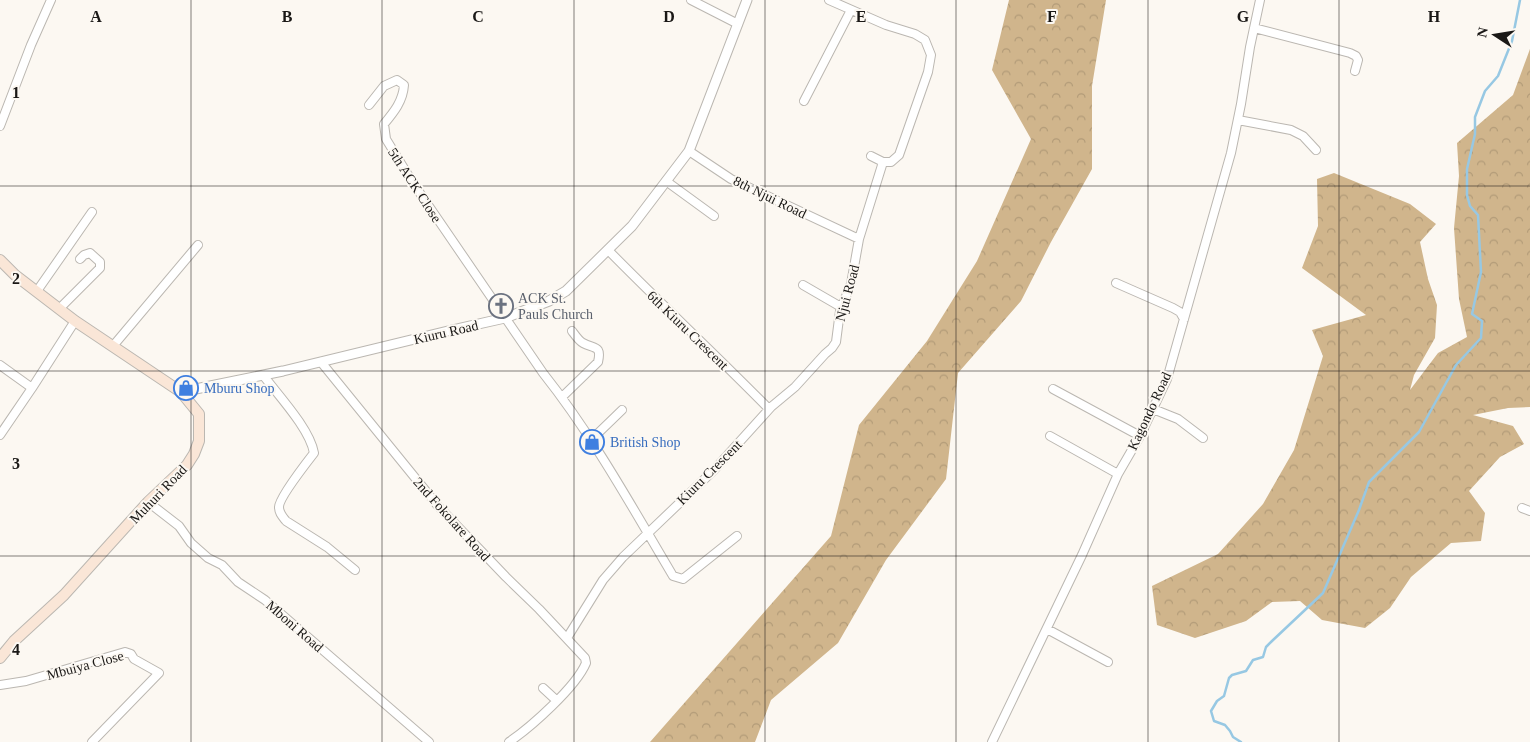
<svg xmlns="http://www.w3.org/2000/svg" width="1530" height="742" viewBox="0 0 1530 742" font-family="'Times New Roman',serif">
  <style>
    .forest { fill: url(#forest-crowns) }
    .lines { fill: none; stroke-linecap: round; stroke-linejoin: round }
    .stream { stroke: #97c8e3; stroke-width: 2.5 }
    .minor-casing { stroke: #bbb7b1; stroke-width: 10 }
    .tertiary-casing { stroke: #bbb7b1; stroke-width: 11 }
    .secondary-casing { stroke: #bbb7b1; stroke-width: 12 }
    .minor { stroke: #fff; stroke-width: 8 }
    .tertiary { stroke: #fff; stroke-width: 9 }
    .secondary { stroke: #fae6d7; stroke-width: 10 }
    .grid { fill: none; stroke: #1a1816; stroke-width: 1; stroke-opacity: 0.55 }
    .labels { text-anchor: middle; stroke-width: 4; stroke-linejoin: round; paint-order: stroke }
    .street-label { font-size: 14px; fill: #1a1816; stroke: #fcf8f2 }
    .worship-label { font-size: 14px; fill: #5b616d; stroke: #fcf8f2; text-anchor: start }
    .shop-label { font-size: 14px; fill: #366cbe; stroke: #fcf8f2; text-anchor: start }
    .grid-label { font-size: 16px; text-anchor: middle; font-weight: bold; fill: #1a1816; stroke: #fcf8f2; stroke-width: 4; stroke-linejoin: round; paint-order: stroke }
  </style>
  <defs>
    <pattern id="forest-crowns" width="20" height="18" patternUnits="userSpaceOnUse" patternTransform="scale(1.25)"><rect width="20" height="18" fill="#d0b58c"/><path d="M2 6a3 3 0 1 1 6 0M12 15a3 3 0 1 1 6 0" fill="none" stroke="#b29b78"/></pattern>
  </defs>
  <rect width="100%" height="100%" fill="#fcf8f2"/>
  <path class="forest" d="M1009,0h97l-14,86v83l-41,73 -30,59 -63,72 -12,106 -60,81 -48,83 -67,57 -16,42h-105l181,-206 28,-111 68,-84 50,-80 54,-122 -39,-69z
    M1530,49v358l-22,1 -35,7 40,11 11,18 -24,13 -31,34 16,22 -4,28 -30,2 -40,34 -21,31 -25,20 -43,-8 -22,-19 -28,1 -26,19 -51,17 -38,-13 -5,-39 66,-32 45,-50 31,-54 29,-94 -11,-26 54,-15 -64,-47 16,-42 -1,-47 17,-6 76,31 26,20 -16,18 8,37 9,26 -2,33 -21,37 -4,15 28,-37 29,-16 -8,-38 -5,-71 5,-52 -2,-33 56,-48z"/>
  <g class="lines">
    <path class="stream" d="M1241,742l-8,-5 -3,-6 -5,-6 -11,-4 -3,-10 6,-10 7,-5 5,-18 3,-3 14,-4 7,-11 10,-3 3,-10 6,-6 51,-48 36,-83 10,-28 50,-50 37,-67 25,-27 1,-17 -10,-7 9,-42 -3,-57 -8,-9 -3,-11v-26l8,-35v-17l10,-26 13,-15 14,-35 8,-41"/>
    <defs>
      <path id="minor" d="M691,0l47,24
        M829,0l57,25 29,9 10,6 6,15 -3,17 -29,83 -8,7h-8
        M1254,28l96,25 6,3 2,4 -3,11
        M804,101l47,-91
        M369,105l15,-19 13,-6 7,5c-1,16 -10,27 -20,39l2,15 27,44 130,190c50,63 89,134 130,203l10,3 54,-43
        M1238,120l53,10 12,6 13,14
        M0,126l31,-81 20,-45
        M666,181l48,35
        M859,239l24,-77 -12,-6
        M608,250c53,54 108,105 161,159
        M1116,283l57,25 7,4 4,7
        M803,285l38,22
        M37,291l55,-79
        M59,309l41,-41v-6l-10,-9 -6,2 -4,4
        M113,346l85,-101
        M321,362l117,144 68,71 33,32 46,49 1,5c-10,24 -55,64 -77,79
        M0,365l32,23
        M263,375c15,20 47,54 51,78 -7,9 -35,45 -35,54 0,6 3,9 7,14l41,26 28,23
        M1053,389l87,47
        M562,397l36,-35c4,-17 -4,-13 -15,-19 -4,-2 -8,-8 -11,-12
        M1153,409l25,10 25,19
        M0,435l32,-47 43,-67
        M1050,436l68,38
        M591,440l31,-30
        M148,502l31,24 12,17 17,15 14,7 16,17 27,18 164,142
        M1522,508l8,3
        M1047,629l61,33
        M567,638l36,-58 20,-23 91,-87 57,-63 24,-20 30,-33 7,-6 4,-6 4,-31 11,-27 8,-45 -128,-60 -42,-28
        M0,685l26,-4 99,-29 6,2 3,5 25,14 -67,69
        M543,688l13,12
        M992,742l90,-187 36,-81 22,-38 27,-57 64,-226 10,-49 9,-57 10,-47"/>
      <path id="tertiary" d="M181,392l102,-21 169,-41 53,-12 44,-17 17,-10 66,-65 57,-75 58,-151"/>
      <path id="secondary" d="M0,260l15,15 60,46 106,71 18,22v27l-5,13 -7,11 -39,37 -84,93 -50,46 -14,17"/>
    </defs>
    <use href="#minor" class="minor-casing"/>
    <use href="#tertiary" class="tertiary-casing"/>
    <use href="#secondary" class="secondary-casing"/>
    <use href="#minor" class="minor"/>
    <use href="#tertiary" class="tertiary"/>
    <use href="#secondary" class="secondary"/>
  </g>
  <path class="grid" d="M191,0v742M382,0v742M574,0v742M765,0v742M956,0v742M1148,0v742M1339,0v742M0,186h1530M0,371h1530M0,556h1530"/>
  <defs>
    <symbol id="church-ring" viewBox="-11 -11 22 22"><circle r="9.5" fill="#fcf8f2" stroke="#6b7280" stroke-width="1.5"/><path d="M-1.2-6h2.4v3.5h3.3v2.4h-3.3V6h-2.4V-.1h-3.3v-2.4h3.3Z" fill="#6b7280"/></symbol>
    <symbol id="shop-ring" viewBox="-11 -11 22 22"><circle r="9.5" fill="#fcf8f2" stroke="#3f7fe0" stroke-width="1.5"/><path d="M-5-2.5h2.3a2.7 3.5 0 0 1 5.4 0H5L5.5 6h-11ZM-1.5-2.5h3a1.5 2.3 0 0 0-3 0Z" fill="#3f7fe0"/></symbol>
  </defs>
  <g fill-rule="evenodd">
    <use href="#church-ring" x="487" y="292" width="28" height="28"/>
    <use href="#shop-ring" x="172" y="374" width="28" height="28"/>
    <use href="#shop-ring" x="578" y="428" width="28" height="28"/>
  </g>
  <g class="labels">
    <g class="street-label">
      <text transform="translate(415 185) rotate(57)" y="5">5th ACK Close</text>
      <text transform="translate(770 197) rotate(26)" y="5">8th Njui Road</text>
      <text transform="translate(847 293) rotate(-75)" y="5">Njui Road</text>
      <text transform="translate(688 330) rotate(44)" y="5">6th Kiuru Crescent</text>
      <text transform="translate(446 332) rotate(-13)" y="5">Kiuru Road</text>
      <text transform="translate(1149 411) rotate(-65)" y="5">Kagondo Road</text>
      <text transform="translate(709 472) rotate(-45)" y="5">Kiuru Crescent</text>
      <text transform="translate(158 494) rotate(-46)" y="5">Muhuri Road</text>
      <text transform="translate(452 519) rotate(48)" y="5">2nd Fokolare Road</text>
      <text transform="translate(295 626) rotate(41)" y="5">Mboni Road</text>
      <text transform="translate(85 665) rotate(-15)" y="5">Mbuiya Close</text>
    </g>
    <g class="worship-label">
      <text x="518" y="303">ACK St.<tspan x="518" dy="16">Pauls Church</tspan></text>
    </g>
    <g class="shop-label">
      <text x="204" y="393">Mburu Shop</text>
      <text x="610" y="447">British Shop</text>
    </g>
  </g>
  <g class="grid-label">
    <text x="96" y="22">A</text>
    <text x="287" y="22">B</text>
    <text x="478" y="22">C</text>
    <text x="669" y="22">D</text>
    <text x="861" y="22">E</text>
    <text x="1052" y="22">F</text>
    <text x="1243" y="22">G</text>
    <text x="1434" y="22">H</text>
    <text x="16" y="98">1</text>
    <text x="16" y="284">2</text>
    <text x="16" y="469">3</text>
    <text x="16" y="655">4</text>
  </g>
  <g transform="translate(1495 35) rotate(282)" stroke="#fcf8f2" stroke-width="4" paint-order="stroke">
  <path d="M0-4L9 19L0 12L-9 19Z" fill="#1a1816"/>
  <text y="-8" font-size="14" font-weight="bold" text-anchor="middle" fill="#1a1816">N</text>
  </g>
</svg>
